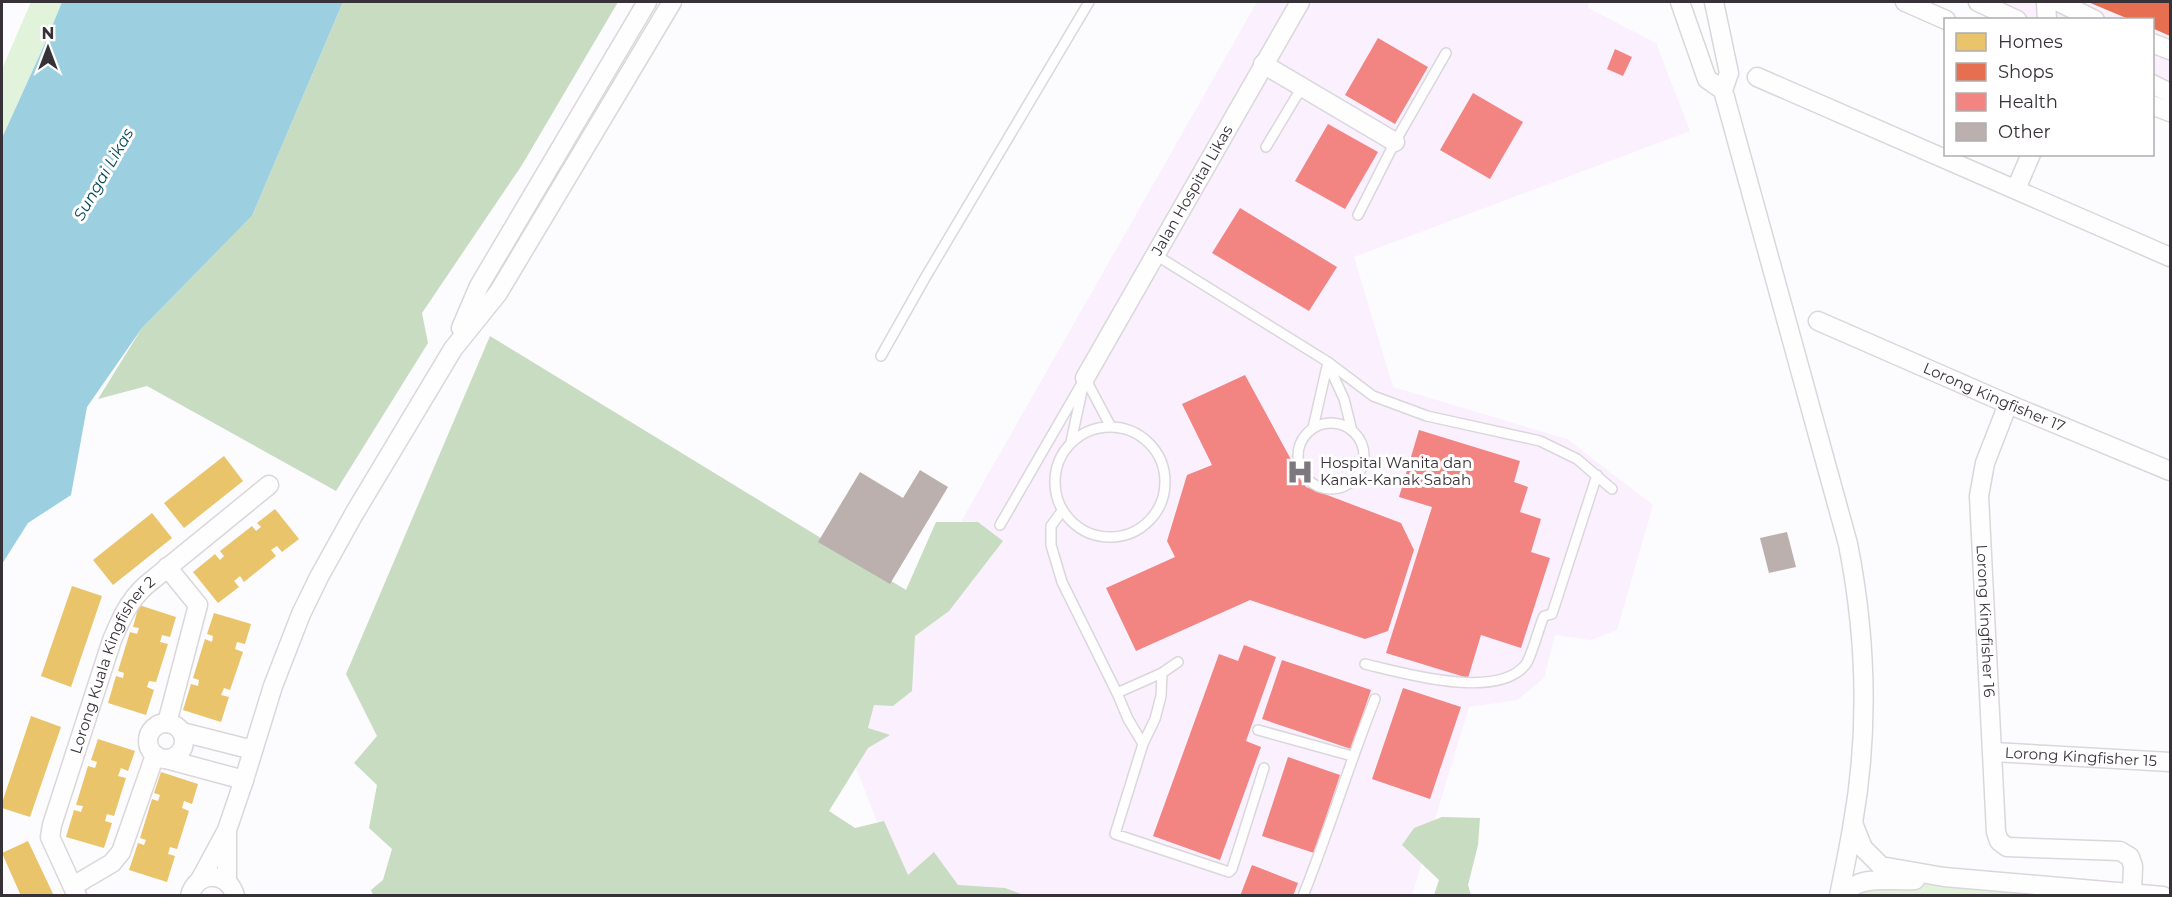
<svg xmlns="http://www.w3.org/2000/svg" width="2172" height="897" viewBox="0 0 2172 897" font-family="Montserrat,sans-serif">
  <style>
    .built { fill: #fbf0fe }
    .green { fill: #e1f3db }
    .forest { fill: #c8dcc1 }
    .water { fill: #9cd0e0 }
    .homes { fill: #e9c46a }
    .shops { fill: #e76f51 }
    .health { fill: #f28482 }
    .building { fill: #bbb0ad }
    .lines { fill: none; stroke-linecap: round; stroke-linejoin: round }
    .lane-casing { stroke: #dad7db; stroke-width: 12 }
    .street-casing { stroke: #dad7db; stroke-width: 21 }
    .lane { stroke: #fffeff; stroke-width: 9 }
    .street { stroke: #fffeff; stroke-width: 18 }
    .labels { text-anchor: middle; stroke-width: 6; stroke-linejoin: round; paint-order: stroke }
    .street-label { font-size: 15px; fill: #373238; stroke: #fff }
    .poi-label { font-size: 15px; fill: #373238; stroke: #fff; text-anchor: start }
    .water-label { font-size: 16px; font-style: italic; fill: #004656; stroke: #fff }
  </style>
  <rect width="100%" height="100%" fill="#fcfbfd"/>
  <path class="built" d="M1257,2h332l-1,6 68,35 34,88 -336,126 39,130 174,52 86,66 -36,125 -26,10 -36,-5 -11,43 -27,22 -48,7 -57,188 -425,1 -86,-13 -57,-146 52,-101z
    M1987,2h183v79l-17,-8 -1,-53 -123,-1z"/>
  <path class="green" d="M31,2h31l-16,39 -44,97v-69z
    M1911,880l251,16h-319z"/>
  <path class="forest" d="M343,2h275l-96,163 -100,148 6,30 -92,148 -189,-105 -49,13 44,-71 110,-112z
    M490,336l416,254 30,-68h42l25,19 -54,70 -34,25 -3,55 -19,15 -19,-1 -6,23 22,7 -22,13 -39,63 26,17 29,-7 24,54 26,-23 24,33 47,3 19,7h-651l-2,-5 12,-10 9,-31 -23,-21 8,-43 -23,-22 23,-27 -31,-62z
    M1442,817l38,1 -2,27 -10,40 3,10h-37l5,-15 -37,-35 12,-17z"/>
  <path class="water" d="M62,2h281l-91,214 -110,112 -55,79 -16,88 -43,28 -26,41v-426l44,-97z"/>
  <path class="homes" d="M224,456l19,25 -59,47 -20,-25z
    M275,509l24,30 -17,13 -5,-6 -6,4 5,6 -32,26 -4,-6 -6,5 5,6 -21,16 -25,-31 22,-18 5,6 4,-4 -4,-5 32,-25 4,5 5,-4 -4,-4z
    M152,513l20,25 -59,47 -20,-25z
    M72,586l30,10 -31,91 -30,-11z
    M139,605l37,12 -6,20 -8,-2 -2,7 8,2 -12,38 -7,-1 -2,6 7,3 -8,25 -38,-12 8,-27 7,2 1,-5 -6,-2 12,-39 7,2 2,-6 -6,-1z
    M214,613l37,11 -6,20 -8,-2 -2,7 8,3 -13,38 -6,-2 -3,7 8,2 -8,25 -38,-12 8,-26 7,2 1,-6 -6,-2 12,-39 7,3 1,-6 -6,-2z
    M31,716l30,11 -31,90 -28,-9v-5z
    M98,739l37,12 -7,20 -7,-3 -3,8 8,2 -12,38 -7,-2 -2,7 7,2 -8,25 -38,-11 8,-27 7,2 2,-6 -7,-1 12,-39 7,2 2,-6 -6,-2z
    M161,772l37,12 -6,20 -8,-3 -2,7 7,3 -12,38 -7,-2 -2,7 7,2 -8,26 -38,-12 9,-27 6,2 2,-5 -6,-2 12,-39 6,2 2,-6 -6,-2z
    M28,841l26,55h-33l-19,-43z"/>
  <path class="shops" d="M2088,2h82v34l-18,-8v-8h-21z"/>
  <path class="health" d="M1378,38l50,29 -33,57 -50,-29z
    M1615,49l17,8 -9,19 -16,-7z
    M1473,93l50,29 -33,57 -50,-29z
    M1328,124l50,28 -33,57 -50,-28z
    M1240,208l97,59 -28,44 -97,-58z
    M1245,375l61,112 95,36 13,27 -26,81 -23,8 -115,-39 -114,51 -30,-63 69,-31 -8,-16 20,-66 25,-10 -30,-61z
    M1419,430l101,31 -6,21 14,5 -8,25 21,7 -10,33 19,6 -29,90 -40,-13 -13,43 -82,-25 46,-146 -33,-10z
    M1244,645l32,12 -30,84 15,6 -41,113 -67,-24 66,-182 19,7z
    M1282,660l89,30 -20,59 -89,-30z
    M1403,688l58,19 -31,92 -58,-20z
    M1288,757l52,18 -26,78 -52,-17z
    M1252,865l46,18 -5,13h-53z"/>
  <path class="building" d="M920,470l28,17 -58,97 -72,-42 42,-70 43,26z
    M1787,532l9,35 -27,6 -9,-35z"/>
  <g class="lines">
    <defs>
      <path id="lane" d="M1266,147l36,-60
        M1358,215l37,-73 51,-89
        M1154,254l174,108 45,34 54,20 113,25 37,18 35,30
        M881,356l44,-78 164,-276
        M1328,364l16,35 8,32
        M1085,378l26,49
        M1298 456a33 33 0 1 1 66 0a33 33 0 1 1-66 0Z
        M1055 482a55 55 0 1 1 110 0a55 55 0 1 1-110 0Z
        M1313,428l15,-66
        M1071,442l12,-56
        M1062,511l-11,15v19l11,37 55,111 11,26 15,25
        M1000,525l85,-147
        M1365,664c38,9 133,37 161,0 6,-9 13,-37 18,-48l8,-2 45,-139
        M1162,673l16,-11
        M1117,693l45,-20 -1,23 -6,23 -12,25 -28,90 114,38 3,-3 32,-101
        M1258,730l94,26
        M1303,896c26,-65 46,-132 72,-197"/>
      <g id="street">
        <path d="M1680,2l27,77 16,11"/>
        <path d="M1714,2l15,71 -6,17 125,454c18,91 21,187 5,279 -4,24 -9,48 -14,73"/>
        <path d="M1905,2l41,18"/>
        <path d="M1978,2l39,18"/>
        <path d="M2046,2l1,18"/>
        <path d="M2059,2l36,18"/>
        <path d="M2152,43l18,7"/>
        <path d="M1263,64l132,78"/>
        <path d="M1757,77l413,180"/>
        <path d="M2152,84l18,9"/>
        <path d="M2152,105l18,7"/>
        <path d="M2016,189l15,-35"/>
        <path id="s1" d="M1818,321l190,83 162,67"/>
        <path d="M461,328l18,-42 168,-284"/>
        <path id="s2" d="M1085,378l215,-376"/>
        <path id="s3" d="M2008,404l-23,59 -6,33 17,336 3,9 8,6 113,4 10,6 3,9 -1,26"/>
        <path d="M167,723l31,-118 -31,-38"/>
        <circle cx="166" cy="741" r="18"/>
        <path d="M182,732l71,18"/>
        <path id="s4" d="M1993,752l177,10"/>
        <path d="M166,759l78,21"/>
        <path d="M1853,823l10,25 18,18 63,11 219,19"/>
        <path d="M227,832v49"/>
        <path d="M200,880l27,-50 17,-50 29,-94 28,-72 18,-37 35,-63 99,-165 45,-56 174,-291"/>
        <path d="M73,886l39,-23 9,-11 34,-97"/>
        <path id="s5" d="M77,896l-27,-59 2,-12 60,-185c9,-21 16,-38 33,-54l124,-101"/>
        <path d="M190,896c6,-26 39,-25 45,0"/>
        <path d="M1843,896c15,-23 49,-14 72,-16"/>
      </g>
    </defs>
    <use href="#lane" class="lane-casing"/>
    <use href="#street" class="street-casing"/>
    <use href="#lane" class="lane"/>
    <use href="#street" class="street"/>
  </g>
  <defs>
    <symbol id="hospital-bare" viewBox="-9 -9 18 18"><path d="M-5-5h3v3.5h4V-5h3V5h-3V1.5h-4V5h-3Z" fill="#7c787d" stroke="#fff" stroke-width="2.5" paint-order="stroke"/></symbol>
  </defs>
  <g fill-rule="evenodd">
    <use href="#hospital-bare" x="1281" y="453" width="38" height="38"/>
  </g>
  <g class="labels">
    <g class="street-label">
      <text dy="5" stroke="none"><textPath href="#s2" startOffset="216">Jalan Hospital Likas</textPath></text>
      <text dy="5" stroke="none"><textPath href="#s1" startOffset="192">Lorong Kingfisher 17</textPath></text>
      <text dy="5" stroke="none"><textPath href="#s3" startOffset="222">Lorong Kingfisher 16</textPath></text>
      <text dy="5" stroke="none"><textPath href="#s5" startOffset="249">Lorong Kuala Kingfisher 2</textPath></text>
      <text dy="5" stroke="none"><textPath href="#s4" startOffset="88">Lorong Kingfisher 15</textPath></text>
    </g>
    <g class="poi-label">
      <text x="1320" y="468">Hospital Wanita dan<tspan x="1320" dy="17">Kanak-Kanak Sabah</tspan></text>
    </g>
    <g class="water-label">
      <text transform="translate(103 174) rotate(-60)" y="6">Sungai Likas</text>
    </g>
  </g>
  <rect width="2172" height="897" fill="none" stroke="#373238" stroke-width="6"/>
  <rect x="1944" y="18" width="210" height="138" fill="#ffffff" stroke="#afadaf" stroke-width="1.5"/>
  <rect x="1956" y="33" width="30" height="18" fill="#e9c46a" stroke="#afadaf" stroke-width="1.5"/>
  <text x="1998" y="48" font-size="18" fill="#373238">Homes</text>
  <rect x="1956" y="63" width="30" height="18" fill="#e76f51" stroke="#afadaf" stroke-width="1.5"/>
  <text x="1998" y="78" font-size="18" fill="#373238">Shops</text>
  <rect x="1956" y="93" width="30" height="18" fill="#f28482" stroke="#afadaf" stroke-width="1.5"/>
  <text x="1998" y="108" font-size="18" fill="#373238">Health</text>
  <rect x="1956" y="123" width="30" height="18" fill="#bbb0ad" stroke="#afadaf" stroke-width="1.5"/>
  <text x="1998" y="138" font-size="18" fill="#373238">Other</text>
  <g transform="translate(48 48)" stroke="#ffffff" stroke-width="4.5" paint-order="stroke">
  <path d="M0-4.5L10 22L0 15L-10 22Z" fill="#373238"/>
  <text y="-9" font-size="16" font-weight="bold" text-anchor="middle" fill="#373238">N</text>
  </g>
</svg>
